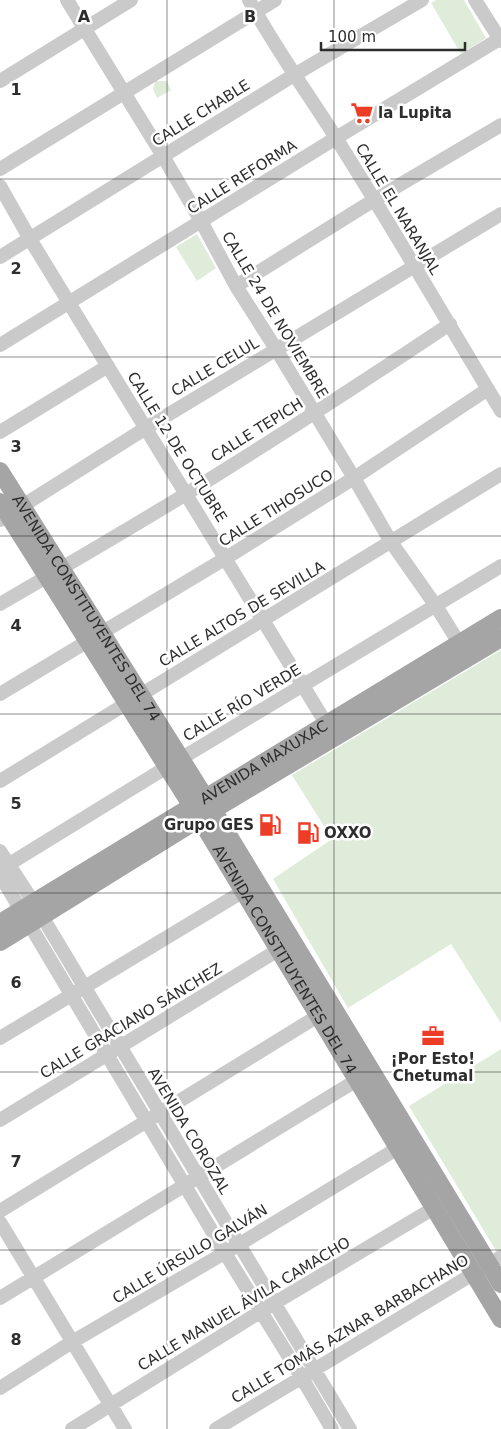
<svg xmlns="http://www.w3.org/2000/svg" width="501" height="1429" viewBox="0 0 501 1429" font-family="'DejaVu Sans',sans-serif">
  <style>
    .green { fill: #e0ecda }
    .lines { fill: none; stroke-linecap: round; stroke-linejoin: round }
    .minor { stroke: #cacaca; stroke-width: 14 }
    .major { stroke: #a5a5a5; stroke-width: 18 }
    .grid { fill: none; stroke: #2d2d2d; stroke-width: 1; stroke-opacity: 0.55 }
    .labels { text-anchor: middle; stroke-width: 5; stroke-linejoin: round; paint-order: stroke }
    .street-label { font-size: 15px; fill: #2d2d2d; stroke: #fff }
    .poi-label { font-size: 15px; font-weight: bold; fill: #2d2d2d; stroke: #fff; text-anchor: start }
    .grid-label { font-size: 16px; text-anchor: middle; font-weight: bold; fill: #2d2d2d; stroke: #fff; stroke-width: 5; stroke-linejoin: round; paint-order: stroke }
  </style>
  <rect width="100%" height="100%" fill="#fff"/>
  <path class="green" d="M436,0h28l22,38 -25,16 -30,-51z
    M155,81h12l4,9 -14,8 -4,-9z
    M197,234l19,34 -19,13 -21,-34z
    M501,650v373l-50,-79 -103,64 -75,-129 59,-40 -40,-64z
    M501,1049v210l-92,-153z"/>
  <g class="lines">
    <path class="minor" d="M67,0l96,156 38,65 35,65 40,63 78,129 37,64 45,64 23,37
      M249,0c26,48 58,92 87,138 57,90 110,182 165,273
      M475,0l26,41
      M0,81l131,-81
      M0,169l275,-169
      M0,186l30,53 297,486
      M0,257l294,-182 128,-75
      M236,286l138,-86 127,-75
      M0,345l336,-207 165,-100
      M0,432l108,-66
      M0,520l146,-92 355,-214
      M0,604c62,-36 124,-72 186,-110 89,-55 177,-112 264,-170
      M0,694l226,-136 128,-80 134,-89
      M0,781l501,-307
      M0,851l34,52 316,526
      M1,869l166,-102 334,-201
      M0,875l225,378 77,125 30,51
      M0,1038l252,-152
      M0,1120l278,-170
      M0,1211l326,-200
      M0,1222l125,207
      M0,1298l357,-218
      M0,1388l72,-46 166,-97 160,-97
      M72,1429l201,-125 161,-96
      M216,1429l285,-172"/>
    <g class="major">
      <path id="s1" d="M0,471l213,339 288,474"/>
      <path id="s2" d="M0,502l200,317 301,500"/>
      <path id="s3" d="M0,923l501,-305"/>
      <path d="M0,942l213,-132 288,-172"/>
    </g>
  </g>
  <path class="grid" d="M167,0v1429M334,0v1429M0,179h501M0,357h501M0,536h501M0,714h501M0,893h501M0,1072h501M0,1250h501"/>
  <defs>
    <symbol id="supermarket-bare" viewBox="-9 -9 18 18"><path d="M-6-5.5h2.5l.6 2H6L4.5 2H-2.5L-4.4-4H-6ZM-1.5 3.2a1.3 1.3 0 1 0 .1 0ZM3 3.2a1.3 1.3 0 1 0 .1 0Z" fill="#ee3d26" stroke="#fff" stroke-width="2.5" paint-order="stroke"/></symbol>
    <symbol id="fuel-bare" viewBox="-9 -9 18 18"><path d="M-5.5-6h7V0h2V4h1.3V-2.5L3-4.5l.8-.8L6-3V5H2.5V1h-1V6h-7ZM-4.2-4.7v3.2H.2V-4.7Z" fill="#ee3d26" stroke="#fff" stroke-width="2.5" paint-order="stroke"/></symbol>
    <symbol id="office-bare" viewBox="-9 -9 18 18"><path d="M-6-3h4V-5.5h4V-3h4V5H-6ZM-1-4.5V-3h2v-1.5ZM-6 0V1H6V0Z" fill="#ee3d26" stroke="#fff" stroke-width="2.5" paint-order="stroke"/></symbol>
  </defs>
  <g fill-rule="evenodd">
    <use href="#supermarket-bare" x="346" y="97" width="32" height="32"/>
    <use href="#fuel-bare" x="254" y="809" width="32" height="32"/>
    <use href="#fuel-bare" x="292" y="817" width="32" height="32"/>
    <use href="#office-bare" x="417" y="1020" width="32" height="32"/>
  </g>
  <g class="labels">
    <g class="street-label">
      <text transform="translate(201 113) rotate(-32)" y="5">CALLE CHABLE</text>
      <text transform="translate(242 177) rotate(-32)" y="5">CALLE REFORMA</text>
      <text transform="translate(398 209) rotate(59)" y="5">CALLE EL NARANJAL</text>
      <text transform="translate(275 315) rotate(59)" y="5">CALLE 24 DE NOVIEMBRE</text>
      <text transform="translate(215 367) rotate(-31)" y="5">CALLE CELUL</text>
      <text transform="translate(257 430) rotate(-32)" y="5">CALLE TEPICH</text>
      <text transform="translate(177 447) rotate(58)" y="5">CALLE 12 DE OCTUBRE</text>
      <text transform="translate(276 508) rotate(-32)" y="5">CALLE TIHOSUCO</text>
      <text dy="5" stroke="none"><textPath href="#s1" startOffset="162">AVENIDA CONSTITUYENTES DEL 74</textPath></text>
      <text transform="translate(242 614) rotate(-31)" y="5">CALLE ALTOS DE SEVILLA</text>
      <text transform="translate(242 703) rotate(-31)" y="5">CALLE RÍO VERDE</text>
      <text dy="5" stroke="none"><textPath href="#s3" startOffset="309">AVENIDA MAXUXAC</textPath></text>
      <text dy="5" stroke="none"><textPath href="#s2" startOffset="539">AVENIDA CONSTITUYENTES DEL 74</textPath></text>
      <text transform="translate(131 1021) rotate(-31)" y="5">CALLE GRACIANO SÁNCHEZ</text>
      <text transform="translate(189 1131) rotate(59)" y="5">AVENIDA COROZAL</text>
      <text transform="translate(190 1254) rotate(-31)" y="5">CALLE ÚRSULO GALVÁN</text>
      <text transform="translate(244 1304) rotate(-31)" y="5">CALLE MANUEL ÁVILA CAMACHO</text>
      <text transform="translate(350 1329) rotate(-31)" y="5">CALLE TOMÁS AZNAR BARBACHANO</text>
    </g>
    <g class="poi-label">
      <text x="378" y="118">la Lupita</text>
      <text x="254" y="830" text-anchor="end">Grupo GES</text>
      <text x="324" y="838">OXXO</text>
      <text x="433" y="1064" text-anchor="middle">¡Por Esto!<tspan x="433" dy="17">Chetumal</tspan></text>
    </g>
  </g>
  <g class="grid-label">
    <text x="84" y="22">A</text>
    <text x="250" y="22">B</text>
    <text x="16" y="95">1</text>
    <text x="16" y="274">2</text>
    <text x="16" y="452">3</text>
    <text x="16" y="631">4</text>
    <text x="16" y="809">5</text>
    <text x="16" y="988">6</text>
    <text x="16" y="1167">7</text>
    <text x="16" y="1345">8</text>
  </g>
  <path d="M321 42v8h144v-8" fill="none" stroke="#2d2d2d" stroke-width="2.5"/>
  <text x="328" y="42" font-size="15" fill="#2d2d2d" stroke="#ffffff" stroke-width="4" paint-order="stroke">100 m</text>
</svg>
